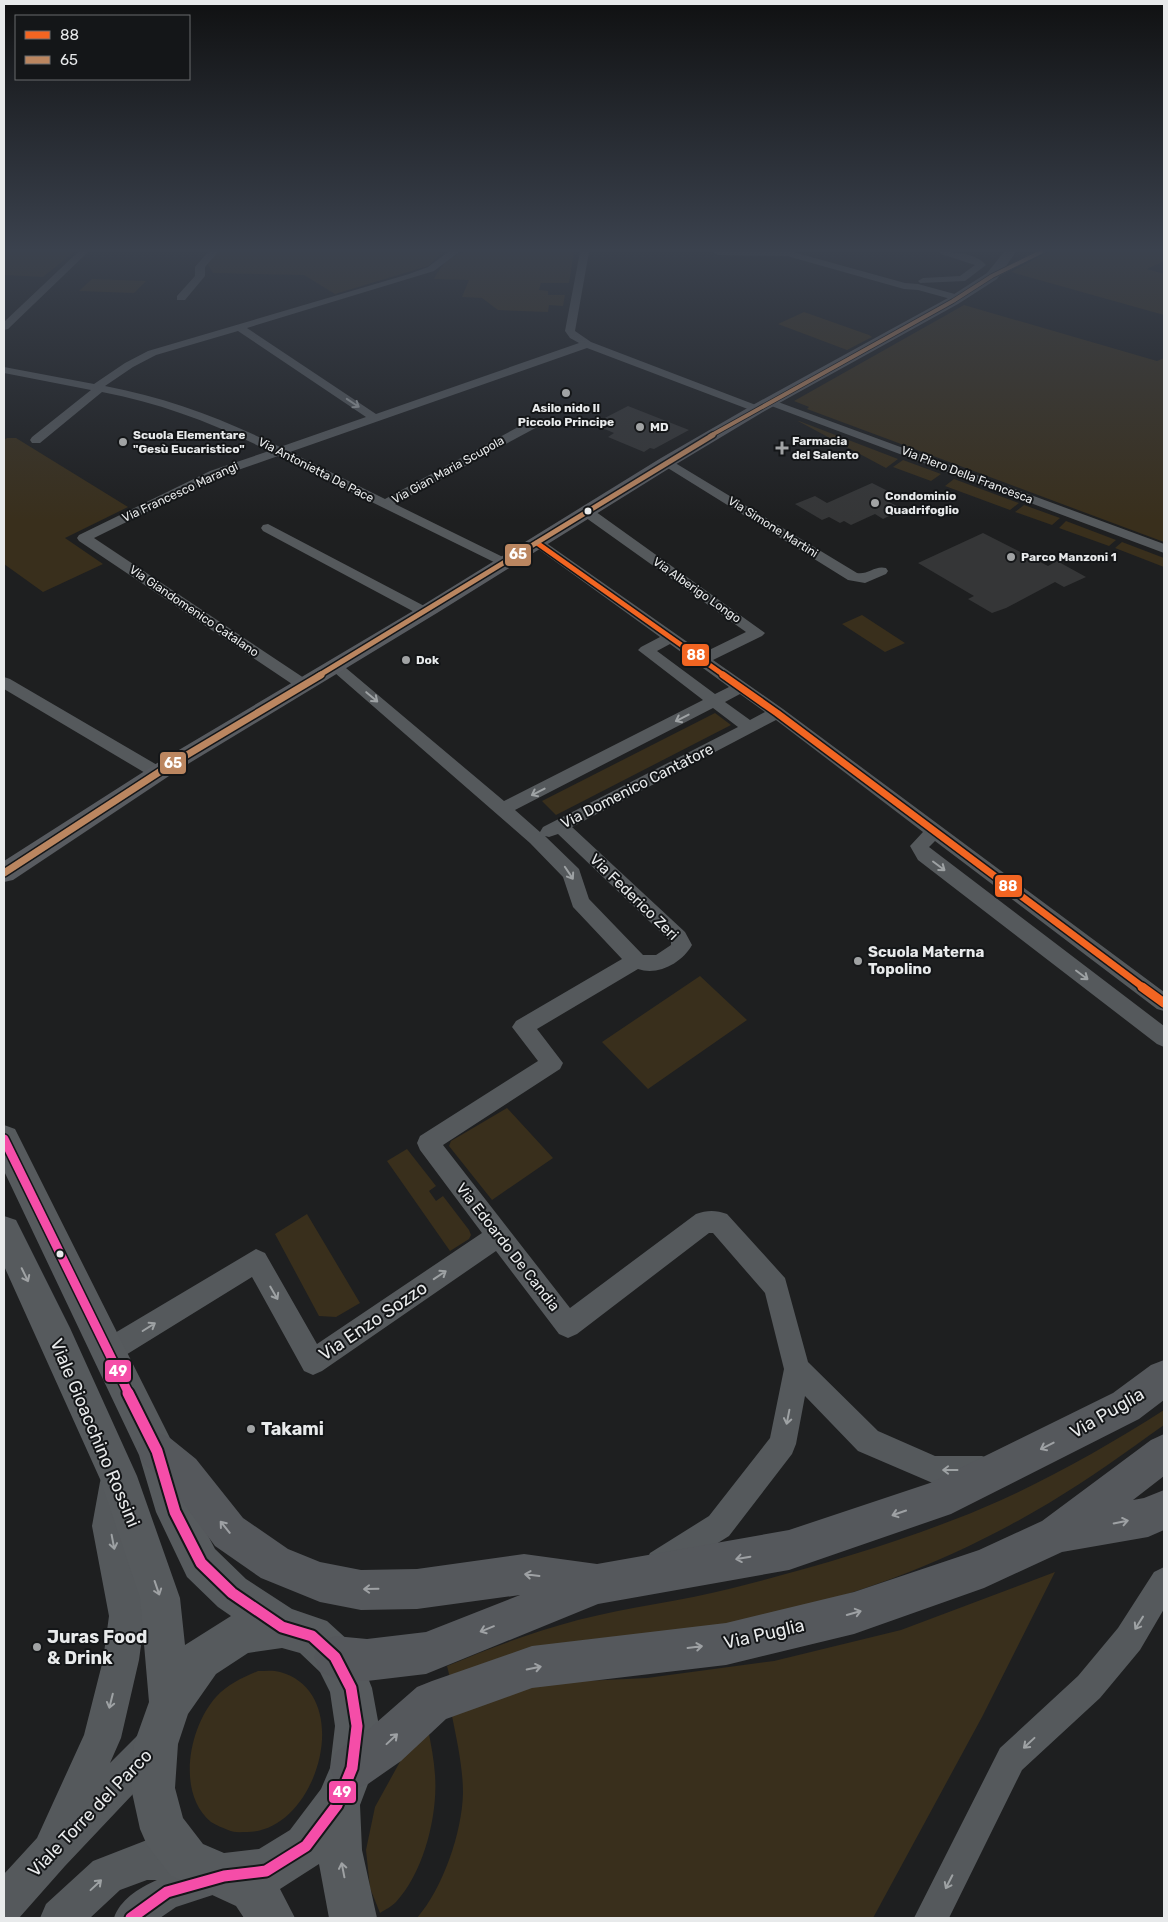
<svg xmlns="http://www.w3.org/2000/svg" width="1168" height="1922" viewBox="0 0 1168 1922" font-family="Rubik,sans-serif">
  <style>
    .green { fill: #392f1c }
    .building { fill: #353637 }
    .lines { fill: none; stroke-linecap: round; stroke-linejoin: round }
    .minor { fill: #55595c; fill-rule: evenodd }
    .tertiary { fill: #55595c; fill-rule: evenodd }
    .secondary { fill: #585b60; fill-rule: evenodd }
    .primary { fill: #565a5d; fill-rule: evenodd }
    .trunk { fill: #55585c; fill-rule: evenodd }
    .bus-1-far2-casing { stroke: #141618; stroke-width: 8 }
    .bus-1-far1-casing { stroke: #141618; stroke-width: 10 }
    .bus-1-casing { stroke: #141618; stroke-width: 12 }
    .bus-2-far2-casing { stroke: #141618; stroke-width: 5.5 }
    .bus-2-far1-casing { stroke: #141618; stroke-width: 8 }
    .bus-2-casing { stroke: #141618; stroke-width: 10 }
    .bus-3-far1-casing { stroke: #141618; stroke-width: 12 }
    .bus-3-casing { stroke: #141618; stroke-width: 15 }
    .bus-1-far2 { stroke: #f26522; stroke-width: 5 }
    .bus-1-far1 { stroke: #f26522; stroke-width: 7 }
    .bus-1 { stroke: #f26522; stroke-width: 9 }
    .bus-2-far2 { stroke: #bb8660; stroke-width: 4 }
    .bus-2-far1 { stroke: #bb8660; stroke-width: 5 }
    .bus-2 { stroke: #bb8660; stroke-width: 7 }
    .bus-3-far1 { stroke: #f54da8; stroke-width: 9 }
    .bus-3 { stroke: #f54da8; stroke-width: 11 }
    .oneway { stroke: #9ea2a4 }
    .oneway2 { stroke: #9fa2a4 }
    .oneway3 { stroke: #9ea1a4 }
    .poi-dot { fill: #a1a3a4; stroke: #141618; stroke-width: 2 }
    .bus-dot { fill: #e8eaeb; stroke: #141618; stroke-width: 2 }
    .labels { text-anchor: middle; stroke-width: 4; stroke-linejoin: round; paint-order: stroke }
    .far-poi-label { font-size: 12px; font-weight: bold; fill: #e8eaeb; stroke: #141618; text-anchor: start }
    .far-street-label { font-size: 12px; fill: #e8eaeb; stroke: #141618 }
    .street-label { font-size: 15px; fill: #e8eaeb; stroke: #141618 }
    .poi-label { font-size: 15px; font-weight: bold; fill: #e8eaeb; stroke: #141618; text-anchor: start }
    .near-street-label { font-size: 18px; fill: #e8eaeb; stroke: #141618 }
    .near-poi-label { font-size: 18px; font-weight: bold; fill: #e8eaeb; stroke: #141618; text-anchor: start }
    .line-badge { stroke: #141618; stroke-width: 2 }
    .badge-label { font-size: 14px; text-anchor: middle; font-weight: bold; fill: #fff }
  </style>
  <rect width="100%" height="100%" fill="#1e1f20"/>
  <path class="green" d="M4,252h70l-31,25 -39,-2z
    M217,252h223l-1,4 -11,10 -93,28 -31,-19 -91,-2 -6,-10z
    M464,252h110l-5,31h-28l-2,7 9,1v4h17l-2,11 -14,-1 -1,7 -50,-2 -16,-12 -20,-1 7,-17 -35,-1c7,-14 15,-22 30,-27z
    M1048,252h116v9l-17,8 17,5v41l-153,-43z
    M92,279l54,2 -12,12 -55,-2z
    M964,305l193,56 7,-3v184l-357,-133 2,-2 -15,-6z
    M804,312l65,23 3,2 -25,13 -69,-26z
    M798,421h1l99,38 -12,9z
    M7,438h9l112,69 -63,31 38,26 -60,28 -39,-28v-124z
    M903,460l38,14 -10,7 -38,-14z
    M954,479l65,24 -9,7 -65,-24z
    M1024,505l36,13 -8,7 -37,-13z
    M1066,521l50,19 -7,6 -50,-18z
    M1122,542l42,16v9l-49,-19z
    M862,615l43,28 -20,9 -43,-28z
    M715,713l16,12 -175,90 -14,-14z
    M700,976l47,44 -99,69 -46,-47z
    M507,1108l46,50 -61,42 -43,-54 2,-5z
    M407,1149l29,37 -7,5 7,10 7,-5 26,34 2,5 -2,4 -19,12 -63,-90z
    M307,1214l53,89 -24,14 -17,-1 -44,-82z
    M1164,1410v15c-38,27 -75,54 -115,78 -95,57 -200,97 -309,119 -67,13 -140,13 -207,26 -29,7 -56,18 -83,30l-3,-12c43,-18 86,-34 131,-46 51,-13 104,-19 155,-32 74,-19 148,-40 220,-68 74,-28 145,-68 211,-110z
    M1055,1572l-73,145 -109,201h-456c26,-30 45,-85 46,-125 0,-25 -6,-52 -11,-77l91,-33 104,-5 127,-17 127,-31z
    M258,1671c7,0 16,-1 22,1 77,21 38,160 -33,160 -6,0 -13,1 -19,-2 -5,-2 -12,-5 -17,-8 -35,-29 -22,-95 5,-125 12,-13 26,-19 42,-26z
    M428,1729c3,15 6,31 7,46 3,40 -11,97 -39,127 -4,4 -11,8 -16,11l-10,-25 -4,-38 9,-43 27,-49z"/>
  <path class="building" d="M628,406l61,24 -35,19 -4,-1 -6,4 -36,-15 6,-4 -21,-9z
    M872,483l24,12 -11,5 18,9 -20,10 -8,-5 -24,11 -7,-4 -4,2 -11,-6 -7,3 -27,-16 20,-8 12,7z
    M983,533l65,33 9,-5 29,16 -22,10 -9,-5 -49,26 -14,5 -24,-14 6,-3 -56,-33z"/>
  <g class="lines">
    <path class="minor" d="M78,252h10l-80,77 -4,1v-8z
      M208,252h10l-13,15v9l-20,24h-8v-4l18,-20v-9z
      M448,252h11l-25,19 -187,57 129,86 203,-71 -9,-5 -5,-7 15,-79h9l-14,79 16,11 170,65 2,2 -6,3 -4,-1 -166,-63 -297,104 95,47 148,-80h8l2,3 -2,3 -146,79 114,56 2,3 -2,3 -5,1 -226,-111 -60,21 -124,61 216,144 2,3 -2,3h-12l-219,-147 -2,-3 2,-3 131,-64 59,-20c-54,-27 -108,-48 -167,-59l-62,51h-8l-2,-3 2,-3 59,-47 -87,-17v-6l90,17 31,-21 23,-12 261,-77 19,-7zM238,331l128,86 -86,30c-57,-28 -112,-49 -175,-61l28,-19 23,-12z
      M713,252h80l112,31 13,1 44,12 1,2 -5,3 -40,-11 -14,-1 -117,-33 -69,-1z
      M940,252c14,0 36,1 46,13l-21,16 -45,2 -2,-2 5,-3 37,-2 15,-11 -34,-11z
      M1034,252h12l-51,26 -3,1 -5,-3z
      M770,399l394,145v9l-398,-149 -2,-2z
      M667,458l190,115c11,2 18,-8 29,-5l2,3 -2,3 -21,9 -17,-3 -185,-115 -2,-3z
      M587,508l5,1 173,124 -3,3 -49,24 70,49 381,283v19l-7,-2 -222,-168 -6,6 235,179v21l-7,-3 -239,-184 -8,-14 13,-14 -147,-112 -204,107 113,105 7,13c-10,18 -34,31 -54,24l-101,60 26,34 -3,6 -117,76 127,163 126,-94c11,-4 20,-4 31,0l58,64 23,84 70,69 57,25h47l10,4 4,10 -4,10 -10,4h-47l-77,-33 -53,-55 -9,48 -4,10 -63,82 -59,37 -10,5 -10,-5 -5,-10 5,-10 59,-37 61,-78 14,-69 -19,-76 -52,-60h-4l-132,101 -9,4 -9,-4 -63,-83 -174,120 -9,4 -9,-4 -52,-94 -136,84 -9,4 -9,-4 -4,-9 4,-9 158,-94 9,4 52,91 165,-111 -62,-83 -3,-7 3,-7 118,-75 -26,-34 4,-6 106,-62 -49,-52 -10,-30 -33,-34 -203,-177 3,-3h10l164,138 199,-101 -65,-50 3,-3 19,-10 -130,-94 2,-3h10l161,113 43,-21 -164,-117 -2,-3zM670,644l59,43 -14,7 -58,-43zM740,694l25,18 -15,8 -25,-18zM713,708l25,19 -195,100 -3,5 -25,-22zM558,834l113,108v3l-15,10h-13l-54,-56 -10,-30 -34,-33 4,1z
      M268,524l162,85 2,3 -2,3h-10l-157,-84 -2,-3 2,-3z
      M4,677l6,2 154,90 3,4 -3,4 -6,2 -6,-2 -148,-88z
      M1164,1567v42l-24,41 -40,48 -78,72 -73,148h-35l86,-170 78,-72 40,-48 36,-56z
      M216,1861l12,5 5,12 -5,12 -52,17 -16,11h-46c12,-35 70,-48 102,-57z"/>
    <path class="tertiary" d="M117,1465l12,5 5,12 -8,44 19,90 -6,44 -18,78 -11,25 31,-31 13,-6 13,6 6,13 -6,13 -102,108 -46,52h-15v-44l33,-36 47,-103 19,-75 6,-44 -17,-90 8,-44 5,-12z
      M147,1840h40l14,6 6,14 -6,14 -14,6h-40l-27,10 -30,28h-50l6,-14 47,-43z"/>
    <path class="secondary" d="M1004,252h12l-19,27 -39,25 -195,108 -90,54 -236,147 -259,157 -165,110 -9,2v-21l158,-101 261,-155 238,-147 90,-52 197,-108 39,-25z"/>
    <path class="primary" d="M4,1125l11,4 155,309 22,67 23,44 31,30 46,30 35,12 23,21 16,31 6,15 7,38 -5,42 -14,37 2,45 15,68h-48l-10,-54 -39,25 15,29h-51l-8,-12 -65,-30 -24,-31 -7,-16 -9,-41 3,-44 15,-42 -9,-104 -40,-119 -96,-213v-50l12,4 54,108 67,148 43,122 5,47 46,-29 -13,-9 -31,-30 -31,-65 -17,-57 -135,-284zM282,1648l18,5 20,19 10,20 5,34 -5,42 -9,21 -31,41 -31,19 -35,4 -21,-9 -20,-26 -8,-30 3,-44 10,-30 28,-40 32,-21z"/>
    <path class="trunk" d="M1164,1360v40l-25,19 -188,95 -162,56 -191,34 -172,70 -59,7 -32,-3 -15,-6 -6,-15 6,-15 15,-6 32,3 59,-7 94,-37 -103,14 -56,1 -41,-8 -59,-24 -46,-32 -45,-61 -26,-21 -6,-13 6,-13 13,-6 13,6 26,21 47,59 45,31 32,13 41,8 56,-1 107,-15 73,10 192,-34 141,-47 183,-90 38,-28z
      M1164,1434v42l-31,24 11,-2 20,-8v40l-16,7 -86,15 -78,36 -130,46 -128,31 -194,23 -86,31 -45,42 -33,23 -16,6 -16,-6 -6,-16 6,-16 33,-23 48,-42 15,-6 100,-35 194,-23 128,-31 125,-42 63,-29 109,-81z"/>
    <defs>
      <path id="bus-1-far2" d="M537,543l188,133"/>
      <path id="bus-1-far1" d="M723,675l54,38 367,275"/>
      <path id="bus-1" d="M1142,987l22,16"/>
      <path id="bus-2-far2" d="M710,436l243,-135 39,-25 49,-24"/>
      <path id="bus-2-far1" d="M318,676l395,-241"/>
      <path id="bus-2" d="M4,873l166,-108 151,-90"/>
      <path id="bus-3-far1" d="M4,1139l125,255"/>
      <path id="bus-3" d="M128,1393l29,58 18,61 26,51 31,30 50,34 30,9 23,21 16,31 6,38 -5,42 -15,37 -31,41 -40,25 -42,5 -57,16 -36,26"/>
    </defs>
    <use href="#bus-1-far2" class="bus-1-far2-casing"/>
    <use href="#bus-1-far1" class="bus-1-far1-casing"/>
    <use href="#bus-1" class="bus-1-casing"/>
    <use href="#bus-2-far2" class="bus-2-far2-casing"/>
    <use href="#bus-2-far1" class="bus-2-far1-casing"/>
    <use href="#bus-2" class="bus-2-casing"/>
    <use href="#bus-3-far1" class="bus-3-far1-casing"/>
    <use href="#bus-3" class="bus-3-casing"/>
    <use href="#bus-1-far2" class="bus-1-far2"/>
    <use href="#bus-1-far1" class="bus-1-far1"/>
    <use href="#bus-1" class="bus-1"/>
    <use href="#bus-2-far2" class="bus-2-far2"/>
    <use href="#bus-2-far1" class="bus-2-far1"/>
    <use href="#bus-2" class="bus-2"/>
    <use href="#bus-3-far1" class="bus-3-far1"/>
    <use href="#bus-3" class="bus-3"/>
  </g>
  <defs><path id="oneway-shaft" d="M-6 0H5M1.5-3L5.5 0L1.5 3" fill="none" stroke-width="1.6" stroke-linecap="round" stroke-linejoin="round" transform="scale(1.25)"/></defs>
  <g class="oneway">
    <use href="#oneway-shaft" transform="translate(353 403) rotate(34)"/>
    <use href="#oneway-shaft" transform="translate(372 697) rotate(40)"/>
    <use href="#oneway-shaft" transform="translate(682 718) rotate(153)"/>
    <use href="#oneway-shaft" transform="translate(538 792) rotate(153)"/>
    <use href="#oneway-shaft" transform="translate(939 866) rotate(37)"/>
    <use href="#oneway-shaft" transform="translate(569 873) rotate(56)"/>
    <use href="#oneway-shaft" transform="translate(1082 975) rotate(37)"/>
    <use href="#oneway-shaft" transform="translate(440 1275) rotate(-34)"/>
    <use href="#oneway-shaft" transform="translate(274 1293) rotate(60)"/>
    <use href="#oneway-shaft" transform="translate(149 1327) rotate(-32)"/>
    <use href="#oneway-shaft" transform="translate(788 1417) rotate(101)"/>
    <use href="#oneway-shaft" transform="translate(950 1470) rotate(180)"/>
    <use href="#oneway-shaft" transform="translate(113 1542) rotate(79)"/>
    <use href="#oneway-shaft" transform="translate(1139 1623) rotate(122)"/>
    <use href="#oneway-shaft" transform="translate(111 1701) rotate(104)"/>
    <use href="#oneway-shaft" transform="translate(1029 1743) rotate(137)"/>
    <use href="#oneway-shaft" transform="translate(949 1882) rotate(117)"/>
    <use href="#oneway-shaft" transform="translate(96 1885) rotate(-43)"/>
  </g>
  <g class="oneway2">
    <use href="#oneway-shaft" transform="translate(25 1275) rotate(64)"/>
    <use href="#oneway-shaft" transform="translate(157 1588) rotate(71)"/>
    <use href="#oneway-shaft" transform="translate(343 1870) rotate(-101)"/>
  </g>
  <g class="oneway3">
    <use href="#oneway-shaft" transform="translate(1047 1446) rotate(153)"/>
    <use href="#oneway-shaft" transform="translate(899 1513) rotate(161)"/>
    <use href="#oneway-shaft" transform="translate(1121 1522) rotate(-11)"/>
    <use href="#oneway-shaft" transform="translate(225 1527) rotate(-129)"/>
    <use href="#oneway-shaft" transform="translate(743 1558) rotate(170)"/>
    <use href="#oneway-shaft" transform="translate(532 1575) rotate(-173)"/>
    <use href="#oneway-shaft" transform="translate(371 1589) rotate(179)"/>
    <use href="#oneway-shaft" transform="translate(854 1613) rotate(-16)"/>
    <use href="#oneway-shaft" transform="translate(487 1629) rotate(158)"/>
    <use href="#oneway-shaft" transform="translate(695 1647) rotate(-7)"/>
    <use href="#oneway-shaft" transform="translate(534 1668) rotate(-12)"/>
    <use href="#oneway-shaft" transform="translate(392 1739) rotate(-43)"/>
  </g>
  <linearGradient id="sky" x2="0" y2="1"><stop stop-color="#101112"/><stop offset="0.48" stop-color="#3b424e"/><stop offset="1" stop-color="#3b424e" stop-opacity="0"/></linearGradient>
  <rect width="1168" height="521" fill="url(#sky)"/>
  <g class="poi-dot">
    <circle cx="566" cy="393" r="5"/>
    <circle cx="640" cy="427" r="5"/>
    <circle cx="123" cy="442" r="5"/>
    <path d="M779.5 440.5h5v5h5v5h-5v5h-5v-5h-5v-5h5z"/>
    <circle cx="875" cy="503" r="5"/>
    <circle cx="1011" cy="557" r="5"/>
    <circle cx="406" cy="660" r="5"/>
    <circle cx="858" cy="961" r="5"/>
    <circle cx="251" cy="1429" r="5"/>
    <circle cx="37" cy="1647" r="5"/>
  </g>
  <g class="bus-dot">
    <circle cx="588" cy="511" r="4.5"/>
    <circle cx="60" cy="1254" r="4.5"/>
  </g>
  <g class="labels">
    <g class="far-poi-label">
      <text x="566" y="412" text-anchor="middle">Asilo nido Il<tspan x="566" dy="14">Piccolo Principe</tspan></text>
      <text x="650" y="431">MD</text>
      <text x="133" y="439">Scuola Elementare<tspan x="133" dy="14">"Gesù Eucaristico"</tspan></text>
      <text x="792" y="445">Farmacia<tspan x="792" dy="14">del Salento</tspan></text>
      <text x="885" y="500">Condominio<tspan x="885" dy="14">Quadrifoglio</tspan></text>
      <text x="1021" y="561">Parco Manzoni 1</text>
      <text x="416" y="664">Dok</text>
    </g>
    <g class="far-street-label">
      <text transform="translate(316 470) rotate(27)" y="4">Via Antonietta De Pace</text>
      <text transform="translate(448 470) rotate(-29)" y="4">Via Gian Maria Scupola</text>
      <text transform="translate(967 475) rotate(21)" y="4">Via Piero Della Francesca</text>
      <text transform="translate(180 492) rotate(-25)" y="4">Via Francesco Marangi</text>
      <text transform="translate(773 527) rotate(32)" y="4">Via Simone Martini</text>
      <text transform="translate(697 590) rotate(35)" y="4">Via Alberigo Longo</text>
      <text transform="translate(194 611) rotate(34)" y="4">Via Giandomenico Catalano</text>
    </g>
    <g class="street-label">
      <text transform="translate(637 786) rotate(-27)" y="5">Via Domenico Cantatore</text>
      <text transform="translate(634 897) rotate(44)" y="5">Via Federico Zeri</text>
      <text transform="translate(508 1247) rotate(52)" y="5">Via Edoardo De Candia</text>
    </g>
    <g class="poi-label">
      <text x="868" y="957">Scuola Materna<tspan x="868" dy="17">Topolino</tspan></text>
    </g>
    <g class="near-street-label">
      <text transform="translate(373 1321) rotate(-34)" y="6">Via Enzo Sozzo</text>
      <text transform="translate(1107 1413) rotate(-30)" y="6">Via Puglia</text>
      <text transform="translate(95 1433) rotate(67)" y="6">Viale Gioacchino Rossini</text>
      <text transform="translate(764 1634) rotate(-13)" y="6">Via Puglia</text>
      <text transform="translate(90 1813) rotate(-46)" y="6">Viale Torre del Parco</text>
    </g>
    <g class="near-poi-label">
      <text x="261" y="1435">Takami</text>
      <text x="47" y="1643">Juras Food<tspan x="47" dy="21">&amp; Drink</tspan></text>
    </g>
  </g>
  <g class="line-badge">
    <rect x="504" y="543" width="28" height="24" rx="5" fill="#bb8660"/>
    <rect x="681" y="643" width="29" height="24" rx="5" fill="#f26522"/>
    <rect x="159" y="751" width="28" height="24" rx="5" fill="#bb8660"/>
    <rect x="994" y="874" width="29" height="24" rx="5" fill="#f26522"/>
    <rect x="104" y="1359" width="28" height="24" rx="5" fill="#f54da8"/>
    <rect x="328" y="1780" width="29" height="24" rx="5" fill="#f54da8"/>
  </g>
  <g class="badge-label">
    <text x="518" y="559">65</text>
    <text x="696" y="660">88</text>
    <text x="173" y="768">65</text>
    <text x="1008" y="891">88</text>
    <text x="118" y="1376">49</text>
    <text x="342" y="1797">49</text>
  </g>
  <rect width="1168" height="1922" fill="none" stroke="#e8eaeb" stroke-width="10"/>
  <rect x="15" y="15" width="175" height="65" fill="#141618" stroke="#696b6c"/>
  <rect x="25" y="31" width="25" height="8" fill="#f26522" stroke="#696b6c"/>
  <text x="60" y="40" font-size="15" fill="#e8eaeb">88</text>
  <rect x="25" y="56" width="25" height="8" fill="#bb8660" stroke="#696b6c"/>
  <text x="60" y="65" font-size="15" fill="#e8eaeb">65</text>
</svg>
